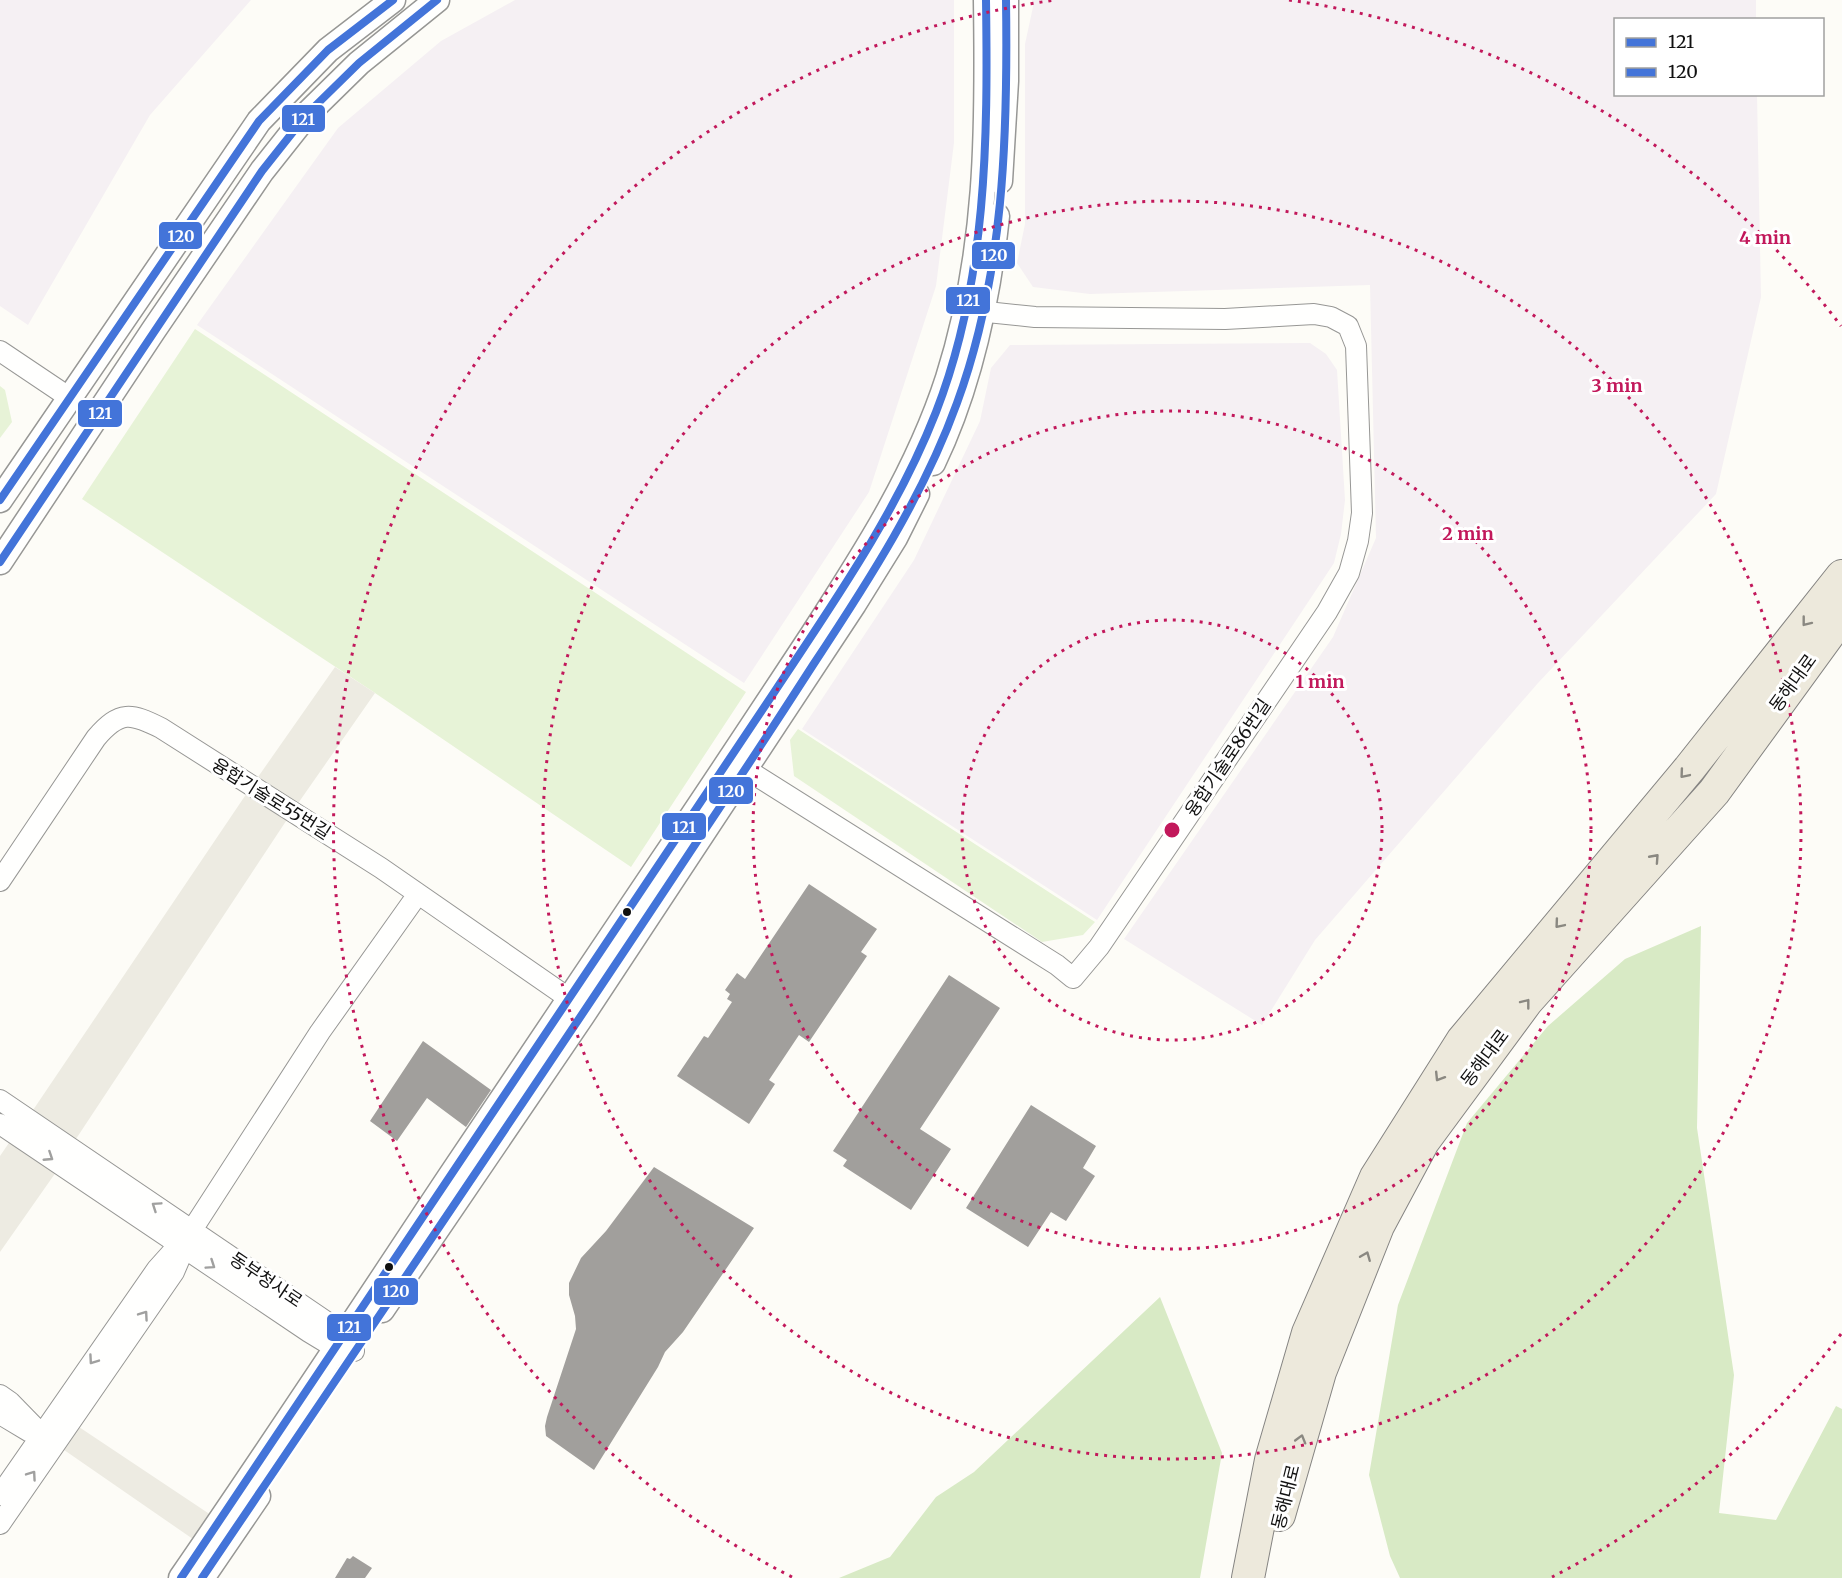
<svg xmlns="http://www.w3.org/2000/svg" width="1842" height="1578" font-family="Merriweather,'Noto Sans KR',serif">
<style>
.industrial{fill:#f5f0f3}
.green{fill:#e7f3d7}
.forest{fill:#d8eac5}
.plaza{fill:#edebe2}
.building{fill:#a19f9c}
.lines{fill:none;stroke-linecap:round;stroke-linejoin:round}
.minor-casing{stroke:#979795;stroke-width:22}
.tertiary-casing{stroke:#979795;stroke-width:27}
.primary-casing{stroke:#858482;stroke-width:34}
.minor{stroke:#fffffe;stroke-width:20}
.tertiary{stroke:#fffffe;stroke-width:24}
.primary{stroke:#ede9dc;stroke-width:32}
.bus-1-casing{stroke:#fff;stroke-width:12}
.bus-2-casing{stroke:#fff;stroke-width:12}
.bus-1{stroke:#4374d9;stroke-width:8}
.bus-2{stroke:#4374d9;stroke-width:8}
.oneway{stroke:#8a8881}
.oneway2{stroke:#a0a09f}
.ring{fill:none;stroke:#c2185b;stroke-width:3;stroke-dasharray:3 6}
.bus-dot{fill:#111;stroke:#fff;stroke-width:2}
.labels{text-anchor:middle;stroke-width:6;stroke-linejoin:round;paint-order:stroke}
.street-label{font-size:18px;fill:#111;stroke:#fff}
.centre{fill:#c2185b;stroke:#fff;stroke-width:3}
.ring-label{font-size:18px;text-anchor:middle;font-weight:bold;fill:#c2185b;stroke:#fff;stroke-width:6;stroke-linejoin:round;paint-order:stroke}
.line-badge{stroke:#fff;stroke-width:2}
.badge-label{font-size:16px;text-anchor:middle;font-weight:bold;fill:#fff}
</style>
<rect width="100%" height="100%" fill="#fdfcf7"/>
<path class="industrial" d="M0,0H251L150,115L28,325L0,306Z
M515,0H954V143L936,286L869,492L744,683L197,325L338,128L441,41Z
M1032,0H1756V19L1616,20V94L1757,95L1761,297L1716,494L1538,683L1315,940L1262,1025L1124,939L1333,637L1376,538L1370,285L1090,294L1033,287L1017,263L1025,224V44L1033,7Z
M1310,343L1326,354L1337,370L1345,500L1341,534L1334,563L1097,920L802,729L914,560L980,421L991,368L1010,345Z"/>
<path class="green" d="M195,329L746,692L631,867L375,693L82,499Z
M0,386L5,390L12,422L0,438Z
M798,729L1095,922L1083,935L1042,942L794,776L790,740Z"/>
<path class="forest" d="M1701,926L1697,1128L1734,1375L1719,1513L1776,1520L1836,1406L1842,1409V1578H1400L1390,1556L1369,1475L1398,1305L1467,1123L1548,1026L1625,959Z
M1160,1297L1222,1453L1200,1578H839L890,1557L936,1497L974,1472Z"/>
<path class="plaza" d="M335,667L375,693L292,812L70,1148L27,1119L251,787Z
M15,1134L61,1165L0,1252V1156Z
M70,1421L220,1521L203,1546L54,1443Z"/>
<path class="building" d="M809,884L877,929L861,952L867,956L809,1042L799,1035L769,1080L775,1084L749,1124L677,1076L704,1036L708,1038L732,1002L727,999L730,994L725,990L737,973L745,979Z
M949,975L1000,1008L920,1129L951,1149L911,1210L843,1166L847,1160L833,1151Z
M423,1041L491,1090L466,1127L427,1098L397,1141L370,1121Z
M1031,1105L1096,1146L1083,1168L1095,1176L1066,1221L1051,1212L1028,1247L966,1208Z
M654,1167L754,1228L683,1332L665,1352L658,1367L594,1470L546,1436L545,1426L547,1417L576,1329L575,1316L569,1295V1283L581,1258L606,1231Z
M353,1556L372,1568L365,1578H335L347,1558L350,1559Z"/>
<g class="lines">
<defs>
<path id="minor" d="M0,351L70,398
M733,761L1057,965L1073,978L1099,947L1327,612L1349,573L1358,541L1362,513L1356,346L1348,326L1331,317L1314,314L1225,319L1035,317L968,310
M0,881L96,738C120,710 131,713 161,728L381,868L580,1006
M0,1100L346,1335L354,1351
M0,1124L309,1332L337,1349L349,1350
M0,1395L10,1402L51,1444
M0,1414L30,1432
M0,1495L157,1269L192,1230L320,1032L418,894
M0,1524L174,1272L186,1244"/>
<path id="tertiary" d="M1000,181L1006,81V0
M933,463C970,386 988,300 997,216
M0,500L259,121L328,50L393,0
M0,562L153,331L262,171L308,113L359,63L437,0
M382,1310L582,1016L854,604L895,538L917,494
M181,1578C272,1446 360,1312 449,1178C520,1072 591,967 662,861C713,786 763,710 813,634C866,552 918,471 948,378C988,252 988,130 986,0
M202,1578L258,1496"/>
<path id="primary" d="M1279,1515L1320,1372L1378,1226L1423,1142L1527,1001L1714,792L1842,616
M1248,1578L1271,1460L1308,1333L1376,1177L1462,1041L1689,769L1842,576"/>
</defs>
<use href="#minor" class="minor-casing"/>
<use href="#tertiary" class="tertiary-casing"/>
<use href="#primary" class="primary-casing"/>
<use href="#minor" class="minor"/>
<use href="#tertiary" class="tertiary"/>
<use href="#primary" class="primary"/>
<defs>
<path id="bus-1" d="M0,562L262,171L308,113L359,63L437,0
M181,1578L775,691C834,602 897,512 936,412C987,281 988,139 986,0"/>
<path id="bus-2" d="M0,500L259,121L328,50L393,0
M202,1578C368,1332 535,1087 698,840C737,782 775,724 813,665C868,582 923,497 957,403C1004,275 1008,135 1006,0"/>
</defs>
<use href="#bus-1" class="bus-1-casing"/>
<use href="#bus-2" class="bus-2-casing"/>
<use href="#bus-1" class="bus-1"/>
<use href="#bus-2" class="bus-2"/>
</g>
<defs><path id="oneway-chevron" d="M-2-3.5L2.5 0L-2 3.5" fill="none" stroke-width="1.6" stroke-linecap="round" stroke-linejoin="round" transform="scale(1.5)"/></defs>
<g class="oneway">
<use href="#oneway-chevron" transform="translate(1806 622) rotate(128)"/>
<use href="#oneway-chevron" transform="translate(1684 774) rotate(130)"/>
<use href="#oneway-chevron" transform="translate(1655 858) rotate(-48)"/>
<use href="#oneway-chevron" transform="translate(1559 924) rotate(130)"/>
<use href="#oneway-chevron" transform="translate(1526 1003) rotate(-52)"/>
<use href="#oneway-chevron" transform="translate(1439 1077) rotate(122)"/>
<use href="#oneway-chevron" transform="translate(1366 1256) rotate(-68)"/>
<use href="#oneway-chevron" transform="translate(1301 1439) rotate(-74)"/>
</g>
<g class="oneway2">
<use href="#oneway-chevron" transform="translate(49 1157) rotate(33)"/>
<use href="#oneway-chevron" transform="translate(156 1206) rotate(-146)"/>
<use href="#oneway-chevron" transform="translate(211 1265) rotate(34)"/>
<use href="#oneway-chevron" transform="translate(144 1315) rotate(-55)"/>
<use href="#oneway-chevron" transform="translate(93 1360) rotate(125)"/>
<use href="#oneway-chevron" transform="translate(32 1475) rotate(-55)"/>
</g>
<g class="ring">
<circle cx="1172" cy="830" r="210"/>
<circle cx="1172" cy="830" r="419"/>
<circle cx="1172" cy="830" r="629"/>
<path d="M1841 1334A838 838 0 0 1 1552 1577M792 1577A838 838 0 0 1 1055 0M1289 0A838 838 0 0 1 1841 326"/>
</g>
<g class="bus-dot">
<circle cx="627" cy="912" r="5"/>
<circle cx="389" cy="1267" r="5"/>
</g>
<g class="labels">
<g class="street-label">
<text transform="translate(1793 683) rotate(-54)" y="6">동해대로</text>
<text transform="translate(1228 758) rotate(-56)" y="6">융합기술로86번길</text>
<text transform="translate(271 799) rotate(32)" y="6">융합기술로55번길</text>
<text transform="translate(1485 1058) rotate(-53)" y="6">동해대로</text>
<text transform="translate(266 1280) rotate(34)" y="6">동부청사로</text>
<text transform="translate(1286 1497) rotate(-76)" y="6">동해대로</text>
</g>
</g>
<circle cx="1172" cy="830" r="9" class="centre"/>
<g class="ring-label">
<text x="1765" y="244">4 min</text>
<text x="1617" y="392">3 min</text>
<text x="1468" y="540">2 min</text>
<text x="1320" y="688">1 min</text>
</g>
<g class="line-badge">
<rect x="281" y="104" width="45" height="29" rx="6" fill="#4374d9"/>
<rect x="158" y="221" width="45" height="29" rx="6" fill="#4374d9"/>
<rect x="971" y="241" width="45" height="29" rx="6" fill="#4374d9"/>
<rect x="945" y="286" width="46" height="29" rx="6" fill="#4374d9"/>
<rect x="77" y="399" width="46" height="29" rx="6" fill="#4374d9"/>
<rect x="708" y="776" width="46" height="29" rx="6" fill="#4374d9"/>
<rect x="661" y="812" width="46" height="29" rx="6" fill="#4374d9"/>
<rect x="373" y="1277" width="46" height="29" rx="6" fill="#4374d9"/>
<rect x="326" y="1313" width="46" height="29" rx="6" fill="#4374d9"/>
</g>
<g class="badge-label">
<text x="303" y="125">121</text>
<text x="181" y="242">120</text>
<text x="994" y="261">120</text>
<text x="968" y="306">121</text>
<text x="100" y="419">121</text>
<text x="731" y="797">120</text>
<text x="684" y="833">121</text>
<text x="396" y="1297">120</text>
<text x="349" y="1333">121</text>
</g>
<rect x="1614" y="18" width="210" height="78" fill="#ffffff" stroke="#a0a0a0" stroke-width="1.5"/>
<rect x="1626" y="38" width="30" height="9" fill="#4374d9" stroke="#a0a0a0" stroke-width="1.5"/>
<text x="1668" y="48" font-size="18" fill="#111111">121</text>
<rect x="1626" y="68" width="30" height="9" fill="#4374d9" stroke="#a0a0a0" stroke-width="1.5"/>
<text x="1668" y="78" font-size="18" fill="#111111">120</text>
</svg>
